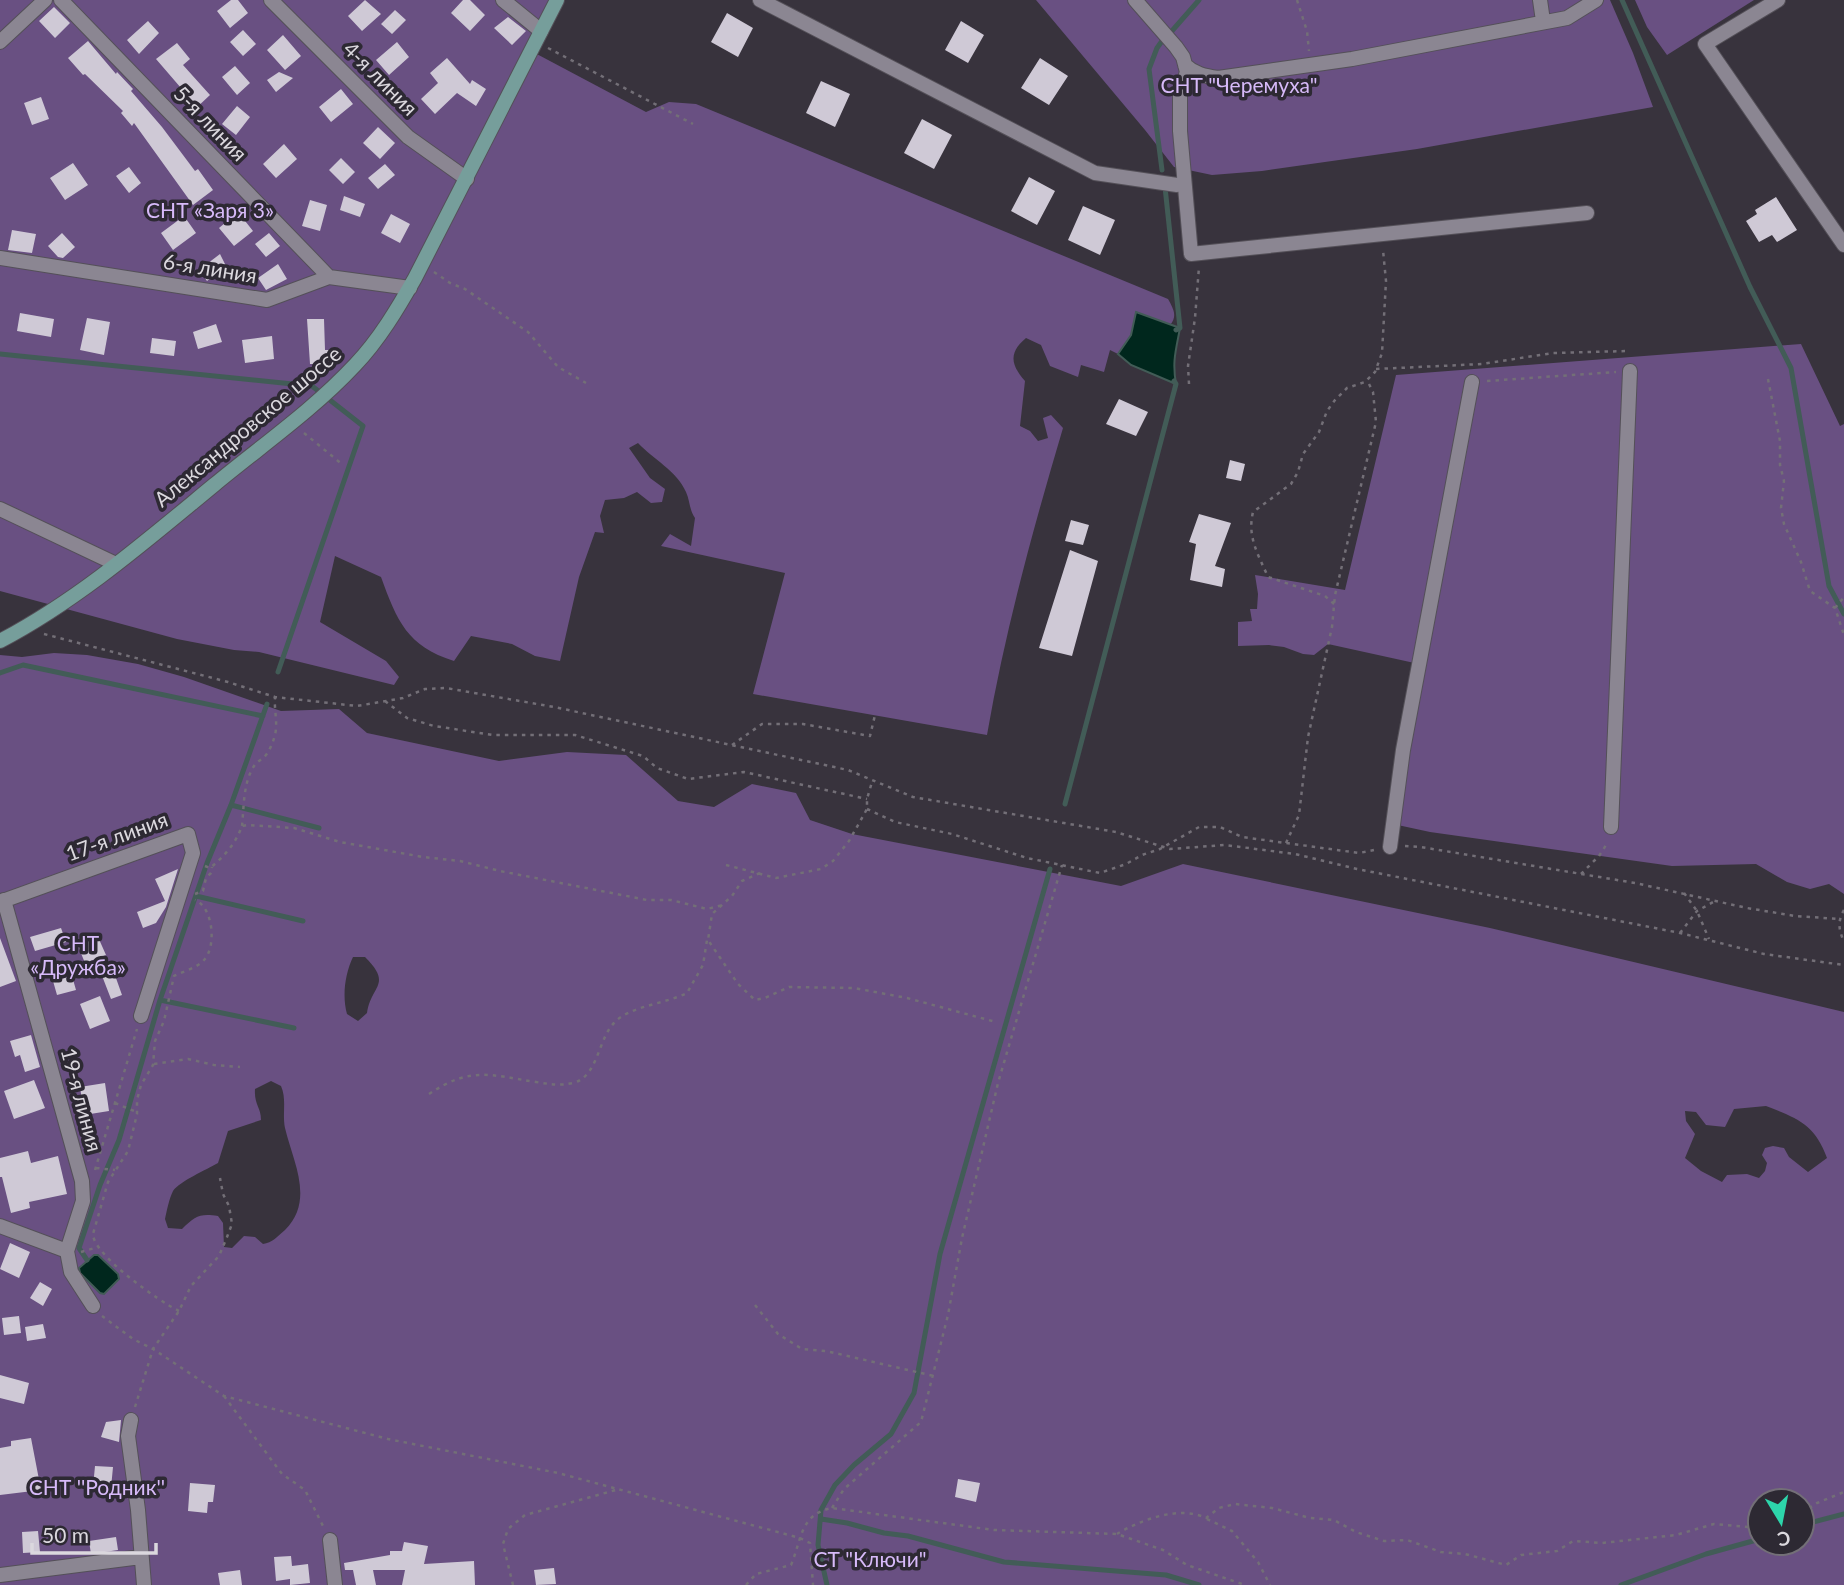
<svg xmlns="http://www.w3.org/2000/svg" width="1844" height="1585" font-family="Lato,sans-serif">
<style>
.green{fill:#695082;fill-rule:evenodd}
.water{fill:#00271d;stroke:#425c57;stroke-width:2}
.lines{fill:none;stroke-linecap:round;stroke-linejoin:round}
.stream{stroke:#425c57;stroke-width:5}
.building{fill:#cfc9d6}
.street-casing{stroke:#545058;stroke-width:16}
.secondary-casing{stroke:#545058;stroke-width:16}
.path{stroke:#736f77;stroke-width:2.5;stroke-dasharray:3.5 5;stroke-linecap:butt}
.street{stroke:#8b8692;stroke-width:14}
.secondary{stroke:#769e9b;stroke-width:14}
.labels{text-anchor:middle;stroke-width:7;stroke-linejoin:round;paint-order:stroke}
.street-label{font-size:21px;fill:#dbd8de;stroke:#2d2933}
.park-label{font-size:21px;fill:#d7baf9;stroke:#2d2933}
</style>
<rect width="100%" height="100%" fill="#38333d"/>
<path class="green" d="M0,0H557L533,52L646,112L669,102L696,104L1168,299C1173,308 1178,316 1170,325L1136,313L1131,335L1118,354L1110,350L1104,372L1081,365L1078,377L1050,366L1041,345L1026,338C1008,353 1011,365 1025,381L1020,426L1030,431L1038,441L1048,438L1043,418L1051,415L1063,428C1033,529 1005,631 987,735L753,694L785,573L661,546L670,534L691,546L695,518C689,509 690,501 686,492C677,471 653,459 638,443L629,448L650,478L665,489L662,502L651,503L637,492L624,498L605,500L600,516L604,533L595,532L579,577L560,661L535,656L512,644L471,636L454,661C407,646 397,621 381,577L335,556L320,622L386,661L399,677L394,685L259,652L234,650L177,639L0,591Z
M1036,0H1610L1633,53L1653,107L1417,149L1262,171L1212,175L1174,167L1145,130Z
M1635,0H1754L1667,55L1647,27Z
M1801,344L1840,426L1844,424V894L1829,884L1810,889L1787,882L1756,864L1672,866L1430,832L1393,824L1419,664L1328,644L1314,655L1303,654L1284,647L1269,645L1238,646V622L1252,621L1250,609H1257L1258,594L1255,575L1345,590L1396,375Z
M54,653L87,655L138,664L184,677L281,711L339,709L367,733L499,761L567,752L626,755L678,801L714,807L752,784L796,793L810,820L852,834L1121,886L1183,864L1490,928L1844,1012V1585H0V655L22,657ZM353,957H365C393,985 371,985 367,1013L358,1021L347,1014C342,996 345,974 353,957ZM271,1081L281,1086C287,1100 282,1113 285,1128C293,1162 315,1200 285,1230C278,1236 272,1243 263,1244L255,1237L244,1236L232,1248L224,1247L223,1223L218,1216C200,1213 195,1216 182,1229L168,1228L165,1219C167,1210 169,1199 173,1191C180,1181 206,1170 218,1163L228,1131L261,1120C261,1107 254,1105 255,1089ZM1766,1106C1797,1118 1815,1124 1827,1158L1808,1172L1789,1157L1784,1148L1773,1146L1765,1148L1762,1155L1767,1163L1765,1171L1759,1178L1747,1174L1727,1175L1722,1182L1701,1171L1685,1158L1695,1134L1686,1121L1685,1111L1696,1112L1706,1125L1725,1127L1734,1109ZM1760,1501H1802V1543H1760Z"/>
<path class="water" d="M1136,312L1180,328C1176,350 1172,361 1176,384L1131,365L1118,354L1131,335Z
M94,1255H98L118,1274L119,1279L104,1294L100,1293L80,1273L79,1268Z"/>
<g class="lines">
<path class="stream" d="M1622,0L1750,287L1791,368L1829,586L1844,614
M1171,32L1199,0
M1162,41L1157,48L1149,69L1162,170
M1165,187L1180,328L1176,330
M0,354L312,386L363,426L278,672
M0,673L23,665L263,716
M1065,804L1176,384L1174,381
M231,805L319,828
M196,896L303,921
M160,1000L294,1028
M87,1260L79,1248L100,1185L119,1140L160,1000L207,863L231,805L267,704
M821,1519L847,1523L884,1533L908,1536L1004,1562L1166,1575L1199,1585
M1802,1525L1844,1514
M827,1585L818,1545L821,1510L835,1485L854,1465L891,1434L914,1393L940,1254L1050,869
M1621,1585L1706,1554L1760,1539"/>
</g>
<path class="building" d="M231,0H238L248,13L230,28L217,11Z
M365,0L381,14L362,31L348,16Z
M463,0H470L485,15L470,31L451,13Z
M54,7L70,23L55,38L39,21Z
M395,10L406,20L392,34L381,24Z
M727,13L753,28L738,57L711,42Z
M508,17L526,31L512,45L494,28Z
M148,21L159,33L139,54L127,40Z
M961,21L984,35L968,63L945,50Z
M243,30L256,44L243,56L230,42Z
M283,35L301,56L285,70L267,50Z
M88,41L116,74L117,72L133,89L131,91L162,127L195,171L198,169L213,190L193,205L134,123L132,126L121,113L123,111L85,74L83,75L68,58Z
M397,42L409,57L389,75L376,60Z
M177,43L190,59L183,65L210,95L194,110L177,92L181,88L156,59Z
M447,58L470,84L472,80L486,89L476,106L457,93L435,114L421,99L438,83L430,73Z
M1040,58L1068,76L1049,105L1021,88Z
M235,66L250,83L237,95L222,77Z
M279,72L293,78L276,92L267,80Z
M821,81L850,94L835,127L806,113Z
M341,89L353,104L331,122L319,107Z
M41,97L49,119L32,125L24,103Z
M237,106L250,117L236,135L222,124Z
M922,119L952,135L934,169L904,153Z
M378,127L395,143L380,159L363,143Z
M284,144L297,159L276,178L263,164Z
M341,158L355,172L343,184L329,170Z
M73,163L88,185L65,200L50,178Z
M385,164L395,175L378,189L368,178Z
M129,167L141,183L129,193L116,176Z
M1029,177L1055,191L1037,225L1011,211Z
M344,196L365,204L360,217L340,210Z
M1776,197L1797,230L1777,242L1772,235L1759,242L1746,221L1757,214L1755,210Z
M310,200L327,205L320,231L302,226Z
M1083,206L1115,220L1100,255L1068,240Z
M238,212L253,231L234,246L219,228Z
M391,214L410,224L400,243L381,233Z
M184,216L196,233L173,250L161,233Z
M12,230L36,234L32,253L8,250Z
M62,233L75,247L63,258L58,257L48,246Z
M269,233L280,246L266,257L255,244Z
M220,254L226,266L207,281L199,270Z
M278,264L287,279L266,290L258,278Z
M20,313L54,319L51,337L17,331Z
M87,318L110,322L104,355L80,350Z
M307,319H324L325,350H330V364H310Z
M216,324L222,342L198,349L193,332Z
M272,336L274,359L245,363L242,340Z
M152,338L176,341L174,356L150,353Z
M1119,399L1148,412L1136,436L1106,424Z
M1230,460L1245,464L1241,481L1226,478Z
M1199,514L1231,523L1215,566L1225,569L1222,587L1190,580L1196,544L1189,542Z
M1071,520L1089,525L1083,545L1065,541Z
M1070,550L1098,561L1072,656L1039,648Z
M178,869L166,907L156,923L143,928L137,912L165,901L155,879Z
M61,928L66,942L35,951L30,937Z
M98,937L106,955L85,963L78,946Z
M0,938L16,981L0,987Z
M111,964L122,995L111,999L99,968Z
M72,976L76,990L57,995L53,981Z
M100,996L110,1021L90,1029L80,1004Z
M31,1035L40,1067L25,1072L20,1055L15,1057L10,1041Z
M34,1080L45,1108L14,1119L4,1091Z
M105,1083L109,1111L84,1115L80,1087Z
M28,1151L31,1163L58,1156L67,1194L29,1202L30,1208L11,1213L2,1177H0V1158Z
M10,1243L30,1252L19,1278L0,1269Z
M40,1282L52,1289L43,1306L30,1298Z
M19,1316L21,1333L4,1335L2,1318Z
M43,1324L46,1338L27,1341L25,1327Z
M0,1375L29,1383L24,1404L0,1398Z
M121,1420L119,1442L101,1437L106,1422Z
M31,1438L41,1490L0,1495V1448L11,1446V1441Z
M95,1466L113,1467L111,1488L93,1487Z
M958,1479L980,1483L976,1502L955,1497Z
M190,1483L215,1485L213,1502H208L207,1513L188,1511Z
M38,1531L40,1552L23,1553L22,1532Z
M116,1537L118,1550L91,1554L89,1541Z
M404,1542L428,1546L424,1564L474,1561L475,1585H402L405,1570H373L376,1585H356L353,1570H345L344,1563L390,1555V1551H402Z
M291,1556L292,1566L308,1564L310,1583L290,1585V1579L276,1581L274,1557Z
M554,1568L556,1584L536,1585L534,1570Z
M240,1570L242,1585H220L218,1573Z"/>
<g class="lines">
<defs>
<path id="street" d="M61,0L329,277
M271,0L408,137L467,179
M503,0L541,31
M760,0L1095,173L1177,185
M1135,0L1176,47L1183,57L1187,72L1180,93V131L1191,254L1587,213
M1540,0L1543,21
M1778,0L1705,44L1844,245
M0,42L45,0
M1185,65C1194,74 1205,76 1218,78L1352,59L1567,18L1596,0
M0,258L267,300L329,277L410,288
M0,509L116,564
M1611,827L1630,371
M1390,847L1403,750L1472,382
M4,900L82,1181L83,1201L67,1251L71,1272L93,1306
M0,902L188,834L193,853L141,1016
M0,1226L67,1251
M131,1420L128,1436L138,1510L144,1585
M330,1540L335,1585
M0,1575L141,1557"/>
<path id="secondary" d="M0,641C78,600 146,541 214,485C261,446 313,410 355,365C379,340 398,308 415,278L557,0"/>
</defs>
<use href="#street" class="street-casing"/>
<use href="#secondary" class="secondary-casing"/>
<path class="path" d="M1297,0L1307,31L1309,51
M548,48L693,124
M434,272L450,283L465,289L528,332L558,367L586,383
M1376,369L1482,364L1553,353L1627,351
M1768,379L1780,441V465L1784,481L1781,508L1784,524L1801,562L1810,591L1835,608L1844,635
M1487,381L1616,372
M1189,384L1188,366L1195,318L1199,267
M304,433L343,465
M1334,604L1325,596L1268,577C1258,554 1247,537 1253,512L1291,484L1298,472L1303,454L1319,432L1327,411L1335,400L1347,388L1365,382L1375,372L1382,353L1386,281L1383,250
M1835,608L1844,597
M44,634L228,682L275,697L357,706L403,698L425,689L446,688L554,707L848,770L913,797L1116,832L1170,849L1225,845L1295,854L1357,869L1680,933L1764,954L1844,965
M385,701L407,718L434,726L493,735H575L643,756L657,768L688,779L744,772L867,799
M732,745L762,724H803L870,736L875,715
M867,809L895,822L952,834L1027,858L1100,873L1126,864L1142,855L1160,849L1199,827H1220L1242,837L1359,853L1374,850
M242,826C244,807 243,783 254,766C257,761 262,760 266,755C270,750 273,742 275,735C278,722 274,711 275,697
M1286,843L1299,815L1308,737L1332,627L1335,595L1376,422L1373,392L1367,380
M1405,846L1421,847L1635,883L1747,908L1795,916L1839,919
M726,865L776,878L821,869L833,861L849,841L867,809V799L872,782
M205,866L210,868C224,857 236,843 242,826L248,825L294,828L340,842L423,857L460,861L500,871L647,900H671L707,909L723,905
M760,873L742,881L732,896L712,914L708,940L738,984L755,1000L765,998L789,987L854,988L907,998L996,1022
M1581,874L1599,856L1608,842
M1684,893L1697,911L1709,939
M195,894L203,891L206,878L211,873L212,867
M1844,910C1837,922 1839,930 1844,942
M1680,933L1697,911L1715,901
M154,1064L188,1059L214,1065L240,1067
M429,1094C471,1066 490,1075 536,1082C549,1084 560,1086 573,1083C598,1077 598,1039 614,1023C629,1006 665,1004 687,993L703,965L707,940
M115,1103L134,1111
M96,1168L115,1170
M95,1170L137,1029
M81,1252L98,1247
M755,1305L778,1334L802,1349L826,1351L934,1376
M179,1311C160,1302 93,1255 93,1234L108,1182L128,1151L137,1114V1100L141,1085L153,1065L155,1041L164,1021L174,976C184,971 197,968 204,960C217,946 213,907 195,900
M102,1316L133,1339L153,1349L224,1396L388,1439L558,1473L800,1538L810,1543L813,1585
M224,1396L282,1474L305,1490L324,1528
M135,1407L153,1349L179,1311L191,1286L219,1256L227,1237L232,1224L229,1206L223,1194L220,1178
M832,1508L844,1489L921,1422L948,1315L962,1238L998,1083L1062,865
M1802,1513L1817,1503L1844,1492
M1207,1519L1232,1531L1258,1562L1270,1585
M1117,1534C1140,1520 1180,1505 1206,1518L1219,1508L1235,1504L1272,1508L1310,1518L1334,1520L1356,1532L1384,1541L1407,1540L1441,1552L1465,1554L1506,1565L1521,1555L1557,1551L1573,1541L1602,1543L1676,1535L1714,1524L1760,1528
M513,1585L503,1544L508,1529L525,1515L616,1490
M746,1585L756,1574L791,1565C802,1539 800,1514 832,1508L994,1530L1117,1534L1163,1550L1187,1565L1245,1585"/>
<use href="#street" class="street"/>
<use href="#secondary" class="secondary"/>
</g>
<g class="labels">
<g class="street-label">
<text transform="translate(380 79) rotate(45)" y="7">4-я линия</text>
<text transform="translate(210 124) rotate(46)" y="7">5-я линия</text>
<text transform="translate(210 269) rotate(9)" y="7">6-я линия</text>
<text transform="translate(248 427) rotate(-40)" y="7">Александровское шоссе</text>
<text transform="translate(117 837) rotate(-20)" y="7">17-я линия</text>
<text transform="translate(81 1100) rotate(75)" y="7">19-я линия</text>
</g>
<g class="park-label">
<text x="1239" y="93">СНТ "Черемуха"</text>
<text x="210" y="218">СНТ «Заря 3»</text>
<text x="78" y="951">СНТ<tspan x="78" dy="24">«Дружба»</tspan></text>
<text x="97" y="1495">СНТ ''Родник''</text>
<text x="870" y="1567">СТ "Ключи"</text>
</g>
</g>
<g transform="translate(1781 1522) rotate(170)"><circle r="33" fill="#2d2933" stroke="#736f77" stroke-width="2"/>
<path d="M0-5L12 26L0 18L-12 26Z" fill="#2dd5ab"/>
<text y="-10" font-size="19" font-weight="bold" text-anchor="middle" fill="#dbd8de">С</text>
</g>
<path d="M32 1543v10h124v-10" fill="none" stroke="#dbd8de" stroke-width="3.5"/>
<text x="42" y="1543" font-size="21" fill="#dbd8de" stroke="#2d2933" stroke-width="5" paint-order="stroke">50 m</text>
</svg>
